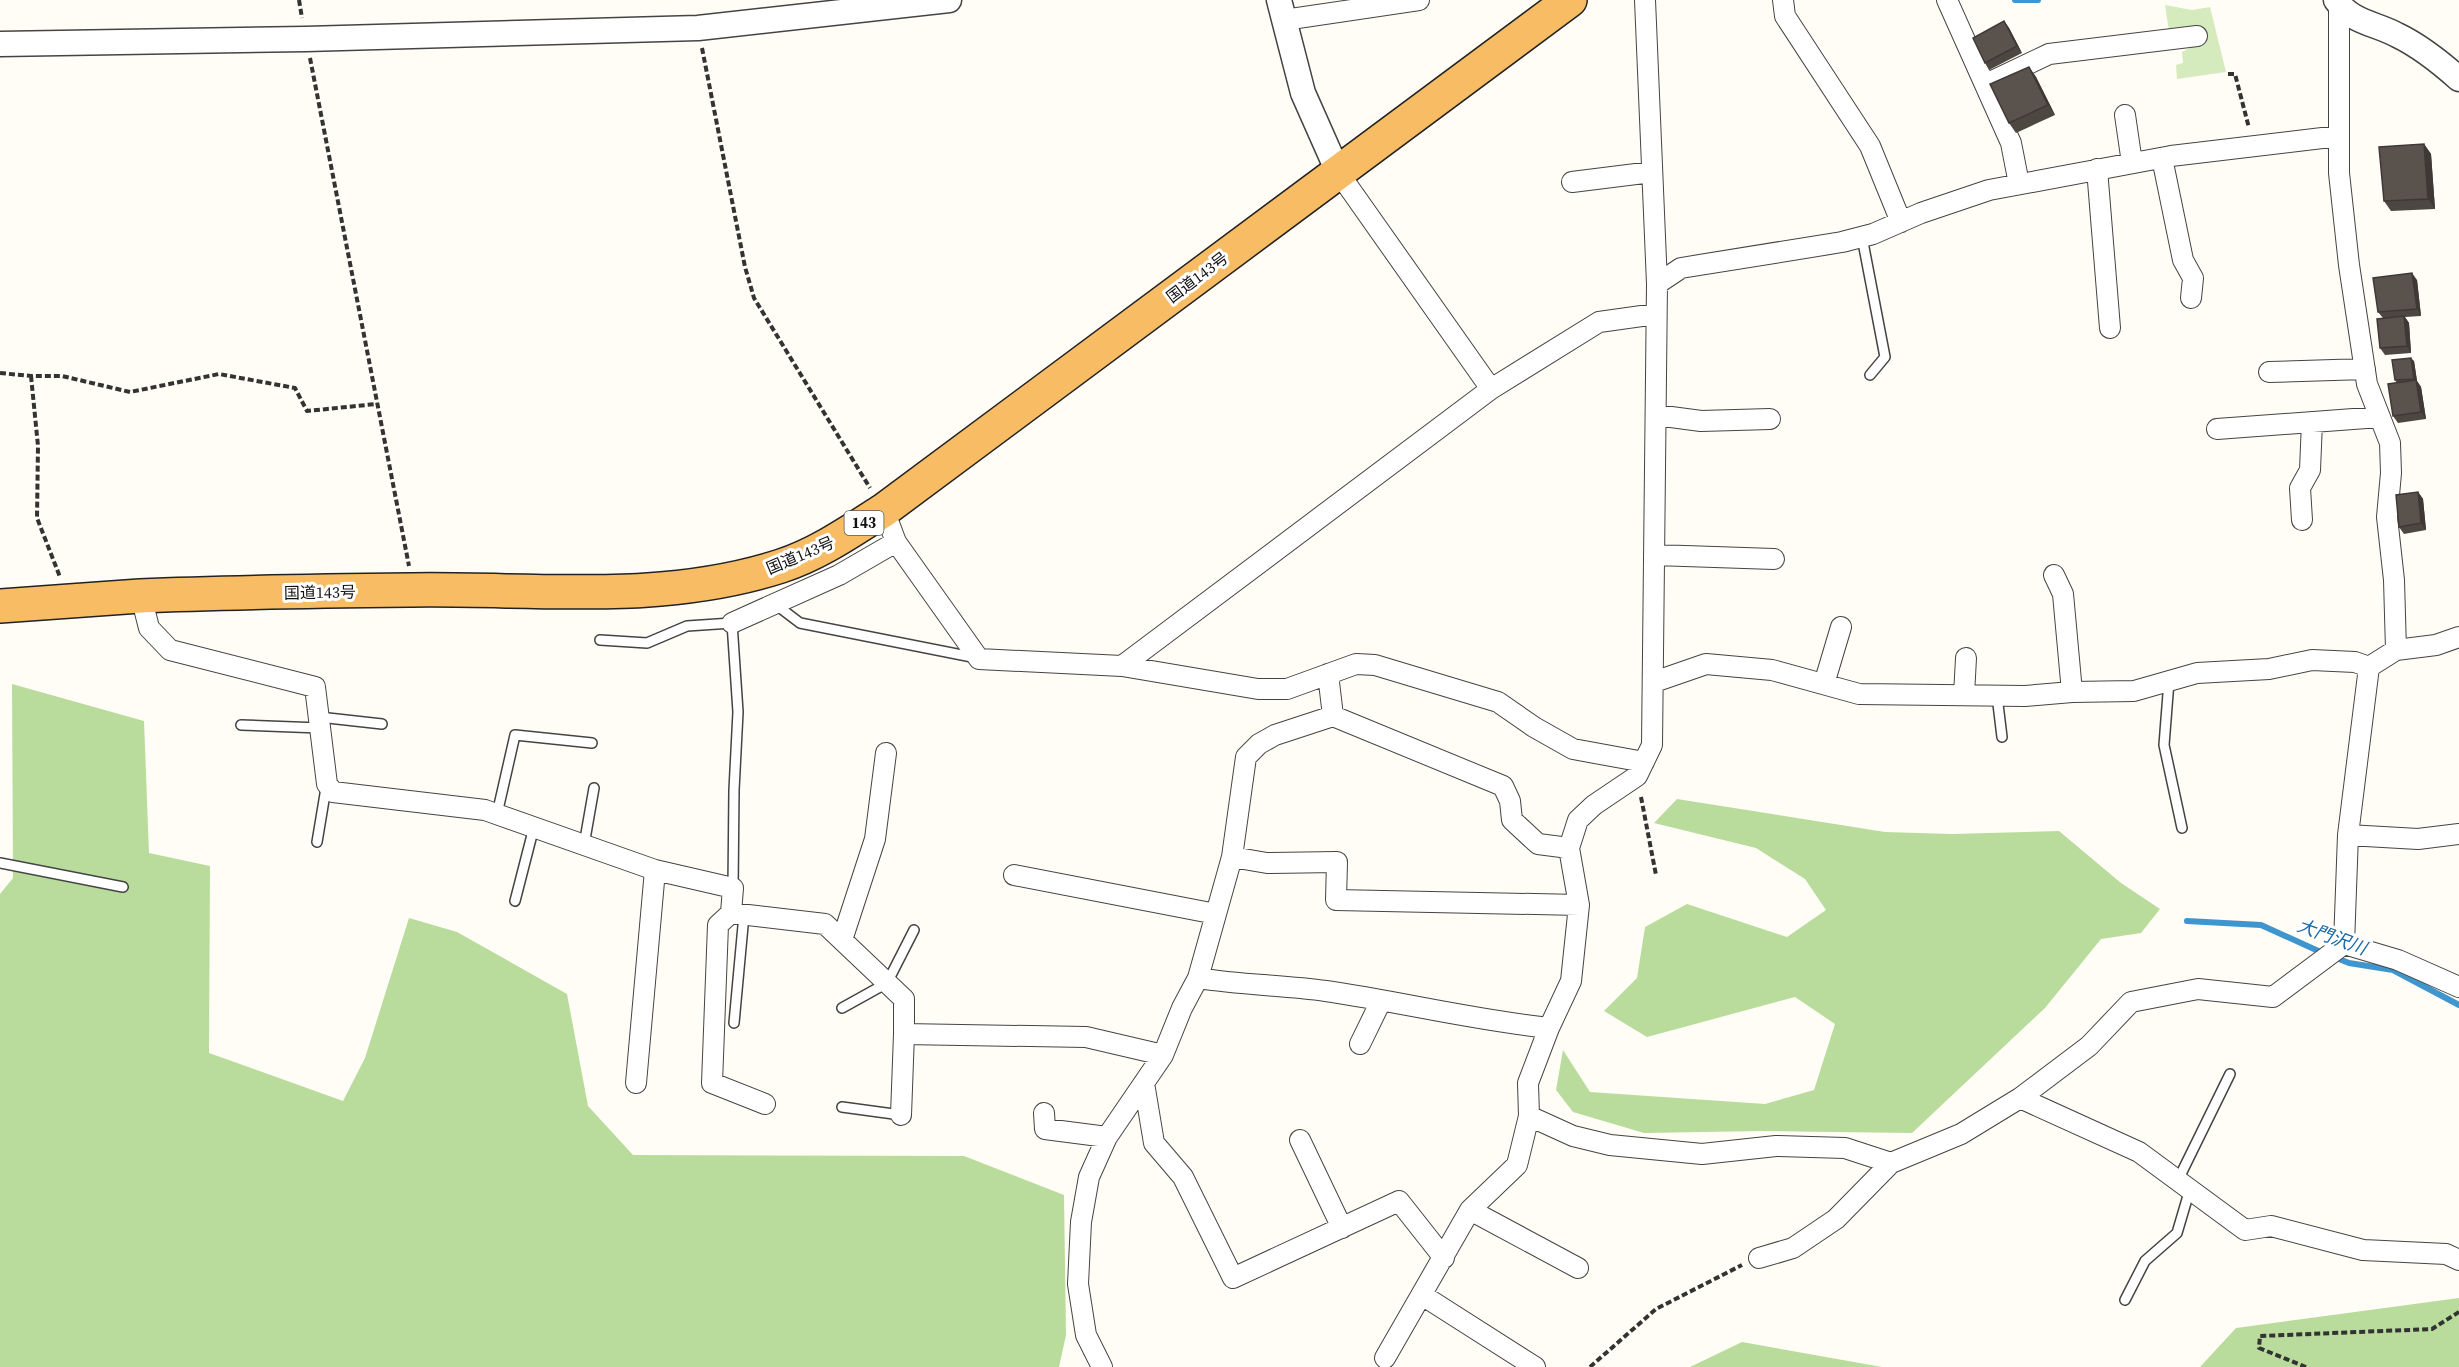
<svg xmlns="http://www.w3.org/2000/svg" width="2459" height="1367" font-family="'Source Serif 4','Noto Sans JP',serif">
<style>
.green{fill:#d5ebbd}
.forest{fill:#b9dc9c}
.lines{fill:none;stroke-linecap:round;stroke-linejoin:round}
.stream{stroke:#3f96cf;stroke-width:6}
.service-casing{stroke:#444;stroke-width:12}
.minor-casing{stroke:#444;stroke-width:22}
.tertiary-casing{stroke:#444;stroke-width:27}
.trunk-casing{stroke:#222;stroke-width:36}
.path{stroke:#333;stroke-width:4;stroke-dasharray:6 3;stroke-linecap:butt}
.service{stroke:#fff;stroke-width:9}
.minor{stroke:#fff;stroke-width:20}
.tertiary{stroke:#fff;stroke-width:24}
.trunk{stroke:#f7bc64;stroke-width:33}
.wall{fill:#4d4742}
.shaded-wall{fill:#3f3936}
.building{fill:#5a524d;stroke:#3f3936;stroke-width:1.5}
.labels{text-anchor:middle;stroke-width:6;stroke-linejoin:round;paint-order:stroke}
.shield{fill:#fff;stroke:#585858;stroke-width:1.5}
.shield-label{font-size:15px;font-weight:bold;fill:#111}
.street-label{font-size:16px;fill:#111;stroke:#fff}
.water-label{font-size:18px;font-style:italic;fill:#1768a6;stroke:#fff}
</style>
<rect width="100%" height="100%" fill="#fffdf5"/>
<path class="green" d="M2165,5L2192,10L2210,7L2226,72L2177,79L2176,65L2183,63L2182,52L2197,44L2169,31Z"/>
<path class="forest" d="M12,684L144,721L149,853L210,866L209,1053L343,1101L365,1058L409,918L457,932L567,994L588,1106L633,1155L964,1156L1064,1195L1066,1335L1059,1367H0V894L13,878Z
M1677,799L1885,832L1952,834L2059,831L2121,883L2160,909L2141,933L2101,939L2045,1008L1912,1133L1763,1131L1644,1133L1573,1112L1556,1090L1563,1050L1590,1092L1765,1104L1814,1090L1835,1024L1795,997L1647,1037L1604,1011L1637,978L1645,927L1687,904L1787,937L1826,910L1805,879L1756,848L1654,823Z
M2459,1298V1367H2200L2236,1328Z
M1742,1342L1882,1367H1690Z"/>
<g class="lines">
<path class="stream" d="M2015,0H2038
M2187,921L2261,925L2325,954
M2334,957L2349,963L2393,970L2459,1005"/>
<defs>
<path id="service" d="M1862,237L1885,357L1870,375
M775,604L800,623L977,658
M600,640L647,643L687,626L732,623L738,712L734,790L733,888
M2169,681L2164,745L2182,828
M1997,696L2002,737
M319,717L382,724
M241,725L320,728
M497,814L515,735L592,743
M317,842L326,788
M584,845L594,788
M0,863L123,887
M515,901L534,827
M842,1008L887,983L914,930
M734,1023L744,915
M842,1107L901,1115
M2178,1180L2230,1074
M2125,1300L2145,1261L2177,1233L2190,1189"/>
<path id="minor" d="M1783,0L1785,16L1870,146L1901,222
M1947,0L2011,143L2019,184
M2339,5V173L2349,265L2367,384L2390,443L2391,473L2387,517L2394,580L2396,650
M1284,20L1419,0
M1986,84L2049,54L2197,36
M2125,115L2132,163
M2162,158L2183,260L2193,278L2191,298
M2097,169L2110,328
M1338,172L1491,389
M1572,182L1652,172
M1657,284L1681,268L1842,242L1873,234L1921,213L1989,190L2171,156L2339,136
M2269,372L2365,369
M1656,415L1701,421L1770,419
M2217,429L2380,417
M884,510L896,542L979,659L1122,666L1491,389L1599,322L1656,314
M2302,520L2300,488L2310,470L2312,422
M1655,555L1774,559
M2054,575L2063,594L2072,692
M141,596L149,628L170,650L315,687L327,784L333,792L485,810L655,870L733,888L731,913L825,924L904,999V1034L1086,1037L1163,1055
M732,623L839,575L896,542
M1122,666L1258,689H1287L1356,664L1375,665L1498,702L1534,727L1573,749L1644,762
M1328,674L1333,716
M1654,682L1706,664L1772,670L1859,694L2025,696L2072,692L2134,691L2197,673L2269,669L2312,660L2355,662L2369,667
M1824,684L1841,627
M1964,695L1966,658
M2348,835L2418,839L2459,834
M1232,857L1267,863L1337,862L1336,900L1579,905
M1014,875L1216,914
M731,913L718,925L712,1083L765,1104
M842,940L875,839L886,753
M2344,944L2348,835L2369,667L2396,650L2436,645L2459,637
M2344,944L2398,960L2459,987
M1198,978L1232,857L1246,757L1259,744L1275,735L1333,716L1503,786L1510,801L1512,820L1538,844L1569,848
M1360,1044L1381,1001
M636,1083L655,870
M1144,1083L1154,1143L1183,1177L1233,1278L1399,1201L1444,1258
M2020,1098L2139,1152L2245,1230L2271,1226L2363,1250L2446,1254L2459,1260
M1044,1113L1045,1129L1107,1137
M901,1115L904,1034
M1529,1116L1573,1136L1610,1145L1702,1154L1776,1146L1845,1148L1891,1163
M1300,1140L1342,1228
M1470,1210L1578,1268
M1759,1258L1793,1248L1836,1219L1891,1163L1961,1134L2020,1098L2089,1046L2131,1002L2198,989L2273,997L2344,944
M1422,1295L1535,1367
M1385,1358L1470,1210L1517,1165L1529,1116L1528,1083L1549,1028L1571,981L1579,905L1569,848L1578,820L1594,805L1637,776L1652,745L1657,284L1645,0
M1102,1367L1086,1335L1078,1284L1081,1222L1089,1177L1107,1137L1163,1055L1182,1008L1198,978C1240,985 1283,985 1326,991C1401,1002 1474,1020 1549,1028"/>
<path id="tertiary" d="M1279,0L1303,93L1338,172
M2336,0C2352,23 2375,23 2397,35C2420,46 2440,62 2459,79
M0,44L306,39L698,28L949,0"/>
<path id="trunk" d="M0,606C47,603 93,599 140,596C230,592 322,591 412,590C535,588 661,605 781,566C818,554 851,531 884,510L1570,0"/>
</defs>
<use href="#service" class="service-casing"/>
<use href="#minor" class="minor-casing"/>
<use href="#tertiary" class="tertiary-casing"/>
<use href="#trunk" class="trunk-casing"/>
<path class="path" d="M299,0L302,18
M702,48L745,267L754,298L870,488
M310,58L409,566
M2228,74H2235L2249,128
M0,373L31,376H62L130,392L219,374L295,388L307,411L376,404
M31,376L38,446L37,518L60,577
M1641,797L1656,875
M1590,1367L1656,1309L1742,1265
M2306,1367L2259,1348L2260,1336L2432,1329L2459,1312"/>
<use href="#service" class="service"/>
<use href="#minor" class="minor"/>
<use href="#tertiary" class="tertiary"/>
<use href="#trunk" class="trunk"/>
</g>
<path class="wall" d="M2004,21L2009,28L2022,53L1989,70L1985,63Z
M2029,67L2036,77L2055,115L2016,133L2009,123Z
M2424,144L2431,154L2435,209L2391,211L2384,201Z
M2417,280L2421,316L2405,317L2409,323L2411,353L2385,355L2380,348L2383,318L2378,312Z
M2414,361L2417,381L2421,387L2426,419L2398,423L2393,416L2397,383L2395,380Z
M2418,492L2423,499L2426,530L2404,534L2399,527Z"/>
<path class="shaded-wall" d="M2004,21L2009,28L2022,53L2017,46Z
M2029,67L2036,77L2055,115L2048,105Z
M2424,144L2431,154L2435,209L2428,199Z
M2412,273L2417,280L2421,316L2417,309Z
M2404,316L2409,323L2411,353L2407,346Z
M2411,358L2414,361L2417,381L2421,387L2426,419L2421,412L2417,382L2414,379Z
M2418,492L2423,499L2426,530L2421,523Z"/>
<path class="building" d="M2004,21L2017,46L1985,63L1973,38Z
M2029,67L2048,105L2009,123L1990,84Z
M2424,144L2428,199L2384,201L2379,147Z
M2412,273L2417,309L2378,312L2373,278Z
M2404,316L2407,346L2380,348L2377,319Z
M2411,358L2414,379L2395,380L2392,360Z
M2416,380L2421,412L2393,416L2388,384Z
M2418,492L2421,523L2399,527L2396,495Z"/>
<g class="labels">
<rect class="shield" x="844.5" y="511" width="39" height="24" rx="4.5"/>
<g class="shield-label">
<text x="864" y="528">143</text>
</g>
<g class="street-label">
<text transform="translate(1197 277) rotate(-37)" y="6">国道143号</text>
<text transform="translate(800 555) rotate(-23)" y="6">国道143号</text>
<text transform="translate(320 592) rotate(-1)" y="6">国道143号</text>
</g>
<g class="water-label">
<text transform="translate(2332 937) rotate(20)" y="6">大門沢川</text>
</g>
</g>
</svg>
